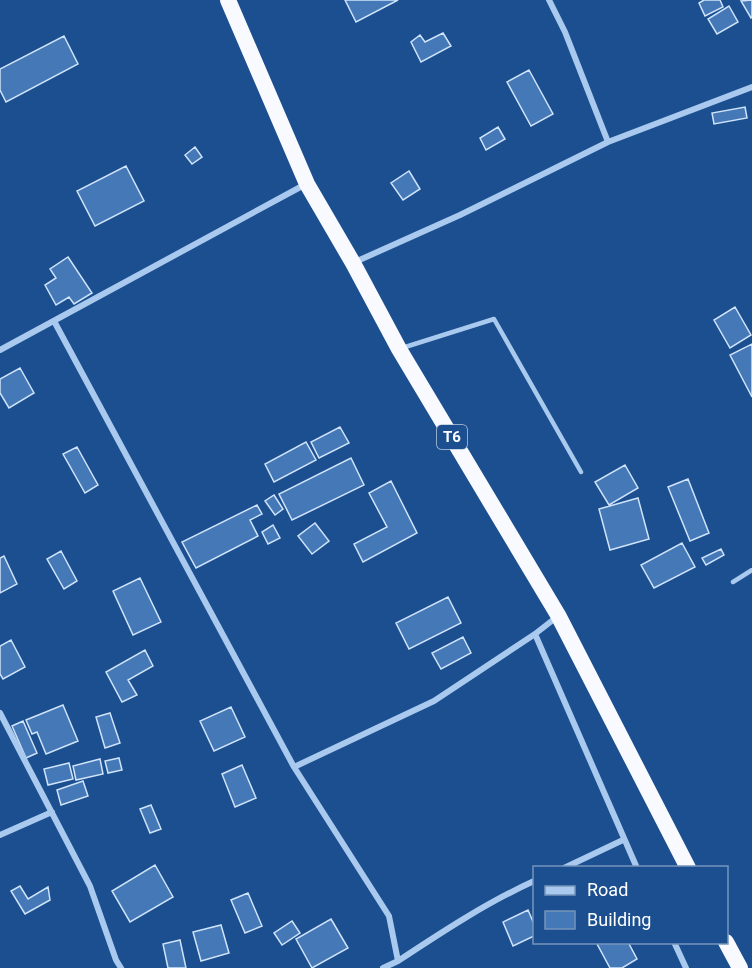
<svg xmlns="http://www.w3.org/2000/svg" width="752" height="968" font-family="Roboto,sans-serif">
<style>
.building{fill:#4478b7;stroke:#cfe3fa;stroke-width:1.5}
.lines{fill:none;stroke-linecap:round;stroke-linejoin:round}
.service{stroke:#a9c9ee;stroke-width:4.5}
.minor{stroke:#a9c9ee;stroke-width:6}
.trunk{stroke:#f8faff;stroke-width:16}
.labels{text-anchor:middle;stroke-width:6;stroke-linejoin:round;paint-order:stroke}
.shield{fill:#1b4f8f;stroke:#bbcadd;stroke-width:1.5}
.shield-label{font-size:15px;font-weight:bold;fill:#fff}
</style>
<rect width="100%" height="100%" fill="#1b4f8f"/>
<path class="building" d="M345,0H398L356,22Z
M704,0H720L723,7L705,16L699,3Z
M752,0V17L751,18L741,1Z
M729,6L738,22L717,34L708,19Z
M443,33L451,46L421,62L411,42L420,35L425,42Z
M64,36L78,64L6,102L0,90V69Z
M529,70L553,114L531,126L507,82Z
M745,107L747,118L714,124L712,113Z
M498,127L505,139L486,150L480,138Z
M195,147L202,157L192,164L185,155Z
M126,166L144,201L95,226L77,191Z
M409,171L420,189L403,200L391,183Z
M68,257L92,293L74,304L69,297L56,305L45,285L56,278L50,269Z
M735,307L751,335L730,348L714,320Z
M752,344V397L730,355Z
M20,368L34,393L9,408L0,393V379Z
M340,427L349,443L319,458L311,442Z
M306,442L316,460L274,482L265,464Z
M77,447L98,485L85,493L63,454Z
M351,458L364,485L292,520L279,494Z
M625,465L638,488L609,505L595,482Z
M688,479L709,533L690,541L668,487Z
M391,481L417,533L363,562L354,544L387,527L369,493Z
M274,495L283,509L275,515L265,501Z
M638,498L649,539L610,550L599,509Z
M257,505L262,514L250,520L258,536L196,568L182,542Z
M315,523L329,541L312,554L298,536Z
M273,525L280,538L268,544L262,532Z
M682,543L695,567L654,588L641,565Z
M721,549L724,555L706,565L702,558Z
M61,551L77,581L64,589L47,559Z
M4,556L17,584L0,593V558Z
M140,578L161,622L133,635L113,591Z
M448,597L461,623L409,649L396,623Z
M463,637L471,653L441,669L432,653Z
M11,640L25,667L3,679L0,674V646Z
M145,650L153,666L128,680L137,695L122,702L106,672Z
M63,705L78,741L46,754L37,732L32,734L26,720Z
M231,707L245,737L214,751L200,721Z
M110,713L120,743L105,748L96,717Z
M23,721L37,753L26,758L12,726Z
M119,758L122,770L108,773L105,761Z
M100,759L103,774L76,780L73,766Z
M69,763L73,779L48,785L44,769Z
M242,765L256,798L235,807L222,774Z
M83,781L88,796L61,805L57,790Z
M151,805L161,829L150,833L140,809Z
M155,865L173,897L130,922L112,891Z
M20,886L28,899L48,887L50,900L25,914L11,891Z
M248,893L262,926L245,933L231,900Z
M528,910L534,924V936L513,946L503,922Z
M331,919L348,948L312,968L296,939Z
M292,921L300,933L282,945L274,933Z
M221,925L229,953L201,961L193,932Z
M180,940L186,968H168L163,944Z
M596,942H628L637,959L622,968H610Z"/>
<g class="lines">
<path class="service" d="M402,348L494,319L581,472
M733,582L752,570"/>
<path class="minor" d="M549,0L565,32L608,142
M355,262L460,215L608,142L752,87
M54,321L294,767
M0,350L306,184
M535,634L637,868
M0,713L90,886L116,960L121,968
M0,835L52,812
M564,868L623,840
M674,942L686,968
M398,961C442,932 486,903 534,881
M383,968L398,961L389,916L294,767L434,701L535,634L558,616"/>
<path class="trunk" d="M228,0L307,184L353,263L399,349L558,615L688,868
M726,942L740,968"/>
</g>
<g class="labels">
<rect class="shield" x="437" y="425" width="30" height="24" rx="4.5"/>
<g class="shield-label">
<text x="452" y="442">T6</text>
</g>
</g>
<rect x="533" y="866" width="195" height="78" fill="#1b4f8f" stroke="#7695bc" stroke-width="1.5"/>
<rect x="545" y="886" width="30" height="9" fill="#a9c9ee" stroke="#7695bc" stroke-width="1.5"/>
<text x="587" y="896" font-size="18" fill="#ffffff">Road</text>
<rect x="545" y="911" width="30" height="18" fill="#4478b7" stroke="#7695bc" stroke-width="1.5"/>
<text x="587" y="926" font-size="18" fill="#ffffff">Building</text>
</svg>
